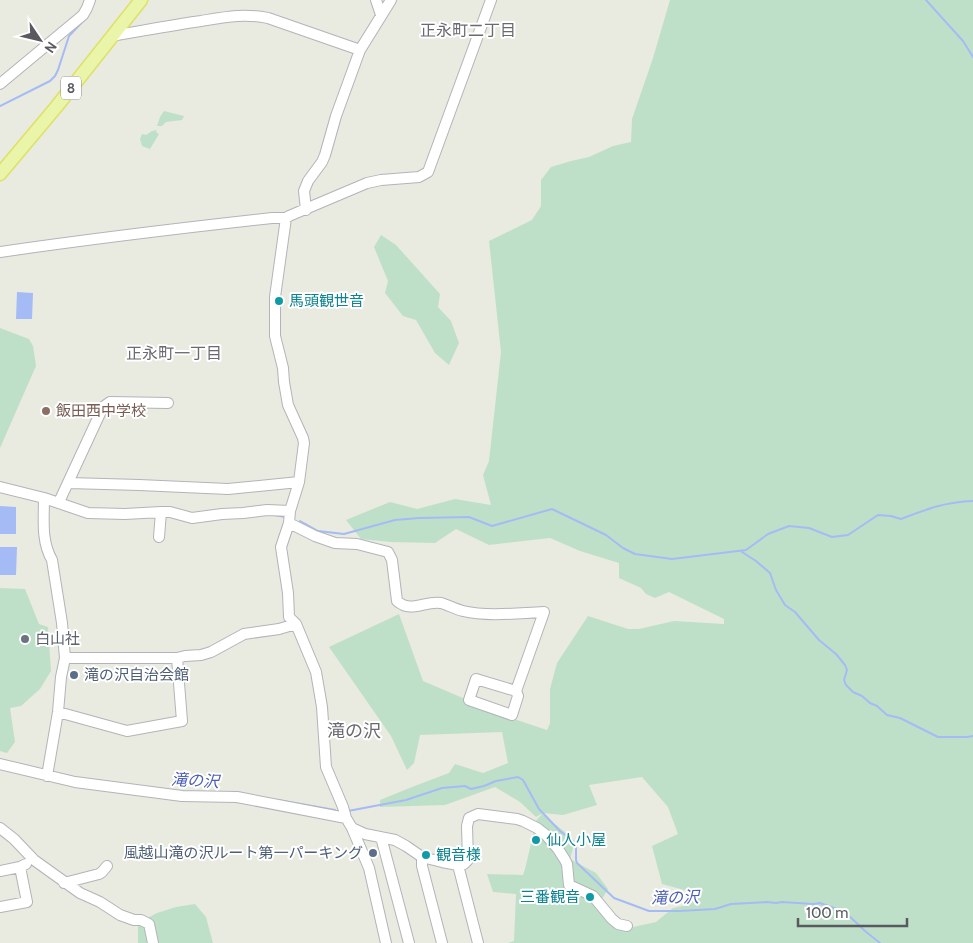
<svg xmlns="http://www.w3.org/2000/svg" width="973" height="943" font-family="Cabin,'Noto Sans JP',sans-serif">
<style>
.green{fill:#bfe0c8}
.water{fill:#a5bbf5}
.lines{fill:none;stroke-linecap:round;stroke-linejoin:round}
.stream{stroke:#a5bbf5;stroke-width:2}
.minor-casing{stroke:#b3b4b9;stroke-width:12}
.major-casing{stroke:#dee163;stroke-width:15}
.minor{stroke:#fff;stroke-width:10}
.major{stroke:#ebf5aa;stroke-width:12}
.culture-dot{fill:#0f9aa8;stroke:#fff;stroke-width:2}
.education-dot{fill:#8d6e63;stroke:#fff;stroke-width:2}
.worship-dot{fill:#6b7280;stroke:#fff;stroke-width:2}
.service-dot{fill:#5c6f8a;stroke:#fff;stroke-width:2}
.labels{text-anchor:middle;stroke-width:4;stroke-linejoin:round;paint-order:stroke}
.shield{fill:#fff;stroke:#8b8c8f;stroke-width:1}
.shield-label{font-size:14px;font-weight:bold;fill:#595a5f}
.culture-label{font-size:15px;fill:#0d838f;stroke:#fff;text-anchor:start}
.education-label{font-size:15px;fill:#785e54;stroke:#fff;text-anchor:start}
.worship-label{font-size:15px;fill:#5b616d;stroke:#fff;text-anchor:start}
.service-label{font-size:15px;fill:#4e5e75;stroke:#fff;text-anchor:start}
.neighbourhood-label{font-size:16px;fill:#6a6b71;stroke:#fff}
.water-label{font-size:16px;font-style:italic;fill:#4c60b4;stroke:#fff}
.quarter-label{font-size:18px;fill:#6a6b71;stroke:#fff}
</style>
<rect width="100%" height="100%" fill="#e9eae0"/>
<path class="green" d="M670,0H973V943H508L514,941L516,894L493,892L487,874L523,875L525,869L534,831L535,822L542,814L570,836L573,848L570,859L596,873L608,889L597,907L624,929L656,922L673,908L687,905L688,891L662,884L652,846L678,834L668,807L642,777L589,785L597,805L563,815L543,813L536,817L520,802L495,787L445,805L380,807V800L412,787L449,773L455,764L483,773L508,763L502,732L420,735L414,763L407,770L391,736L329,647L399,614L423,681L505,716L547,730L550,723V689L557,663L588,616L628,629H639L674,621L724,624V619L669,592L655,598L646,594L641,588L619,578V563L580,551L550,538L489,545L456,529L435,543L391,542L361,539L346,520L390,502L417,509L455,499L491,505L483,475L489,461L501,352L489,241L532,220L541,206V180L551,167L571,161L589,157L613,146L631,142L632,119L653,58Z
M164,111L184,116L182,120L166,122L162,126H157L160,117Z
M157,130L156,132L159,134L150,149L142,146L140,139L142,134L146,135L152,131Z
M381,235L396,245L440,294L438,307L451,321L459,343L449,365L435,353L416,320L403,316L385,293L388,281L374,247Z
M0,328L29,339L33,346L36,366L0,448Z
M0,588L25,589L39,624L48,627L51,671L40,689L21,706L10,708L15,742L7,753L0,751Z
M195,904L206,917L213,943H138V923L157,913L176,907Z"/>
<path class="water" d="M17,292L33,293L32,319H16Z
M0,506L16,507V534H0Z
M0,547H17L16,575H0Z"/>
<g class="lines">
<path class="stream" d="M926,0L963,41L973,57
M0,106L50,81L55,76L58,70L69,36L86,18
M275,515L285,517
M300,521L318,531L344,534L395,520L419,518L469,517L492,526L552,509L606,535L623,548L635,554L672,559L746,550L768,534L789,526L809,528L832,537L848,535L878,515L891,516L901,519C927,509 945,502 973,501
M742,552L756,561L770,573L776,590L785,605L795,612L819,640L836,654L845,665L847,670L844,680L846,685L853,692L862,696L870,703L877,706L887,715L900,718L938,737H967L973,736
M278,800L335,810
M348,811L406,800L442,788L465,786L471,789L484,786L496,781L518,777L523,780L539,809L560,831L574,842L576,848V860L577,863L614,898L649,911H680L715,909L731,904L767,902L776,903L782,902L813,904L820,903L845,912L865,931L880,943"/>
<defs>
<path id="minor" d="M376,0L381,15
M112,36C142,31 172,25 201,21C225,17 244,13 268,18L360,50
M0,84L83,15L87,8L90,0
M306,210L304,191L308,181L322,162L325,155L336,116L360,50L391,0
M286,218L275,297V336L283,368L284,382L288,405L303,438L304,443L299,482L290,511L289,523L281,547L288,593L289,617L296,624L316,672L322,707L326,767L343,807L346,818L352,828L369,868L386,943
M0,252C90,239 181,228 272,218H286L289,216L367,183L381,180L419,177L428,172L491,0
M69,483L139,485L228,489L299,482
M0,487L44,498L88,513L125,514L161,512H170L192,518L222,514L243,513L267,510L290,511
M44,498C44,519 41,541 52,560L62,623L65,658L61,677L58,712L47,776
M59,502L103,407L110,402L168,403
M289,523L315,536L335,543L357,544L388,552L392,560L397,601C412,614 425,600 441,603C448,605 455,609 463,611C489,617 518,613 544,612L516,691L518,696L512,715L469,700L476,679L516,691
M159,537L161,512
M65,658H177L185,656L201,655L211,652L244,634L279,629L296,624
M58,712L127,731L182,721L177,658
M0,764L75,782L182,796L237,797L346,818
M0,828L14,839L34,860L80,893L100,902L120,915L134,920H141L149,924L153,943
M352,828L365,834L395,840L406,846L422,857L442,862L458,865L464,864L468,860L467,826L469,818L478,814L517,819L523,821L537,828L546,835L558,849L565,860L567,864L569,885L593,896L612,919L618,924L627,926
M381,837L409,943
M422,857V866L442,943
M458,865L478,943
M0,871L20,867L26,864
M64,883L99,874L102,872L107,866
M0,907L27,902L20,867"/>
<path id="major" d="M0,174L57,106L141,0"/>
</defs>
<use href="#minor" class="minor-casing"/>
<use href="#major" class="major-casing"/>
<use href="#minor" class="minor"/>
<use href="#major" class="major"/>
</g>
<g class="culture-dot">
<circle cx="279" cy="301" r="5"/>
<circle cx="536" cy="840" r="5"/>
<circle cx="426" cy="855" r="5"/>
<circle cx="590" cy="897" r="5"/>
</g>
<circle class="education-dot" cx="46" cy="411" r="5"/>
<circle class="worship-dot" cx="25" cy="639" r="5"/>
<g class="service-dot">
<circle cx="74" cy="675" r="5"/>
<circle cx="373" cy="853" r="5"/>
</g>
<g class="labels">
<rect class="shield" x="61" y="76.5" width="20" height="23" rx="4"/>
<g class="shield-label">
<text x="71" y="93">8</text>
</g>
<g class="culture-label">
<text x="289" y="306">馬頭観世音</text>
<text x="546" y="845">仙人小屋</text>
<text x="436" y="860">観音様</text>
<text x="580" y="902" text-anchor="end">三番観音</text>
</g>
<g class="education-label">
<text x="56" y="416">飯田西中学校</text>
</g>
<g class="worship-label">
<text x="35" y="644">白山社</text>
</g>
<g class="service-label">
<text x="84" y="680">滝の沢自治会館</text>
<text x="363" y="858" text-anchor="end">風越山滝の沢ルート第一パーキング</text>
</g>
<g class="neighbourhood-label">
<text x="468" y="36">正永町二丁目</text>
<text x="174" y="359">正永町一丁目</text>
</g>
<g class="water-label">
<text transform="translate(195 780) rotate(3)" y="6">滝の沢</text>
<text transform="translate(675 897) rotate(-1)" y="6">滝の沢</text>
</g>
<g class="quarter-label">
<text x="354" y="737">滝の沢</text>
</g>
</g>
<g transform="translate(40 40) rotate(125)" stroke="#ffffff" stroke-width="4" paint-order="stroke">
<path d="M0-4L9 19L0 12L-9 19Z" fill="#595a5f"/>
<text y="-8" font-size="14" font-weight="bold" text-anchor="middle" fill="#595a5f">N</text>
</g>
<path d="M798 918v8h109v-8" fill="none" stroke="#595a5f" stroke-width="2.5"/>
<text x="806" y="918" font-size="15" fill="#595a5f" stroke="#ffffff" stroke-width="4" paint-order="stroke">100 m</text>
</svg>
